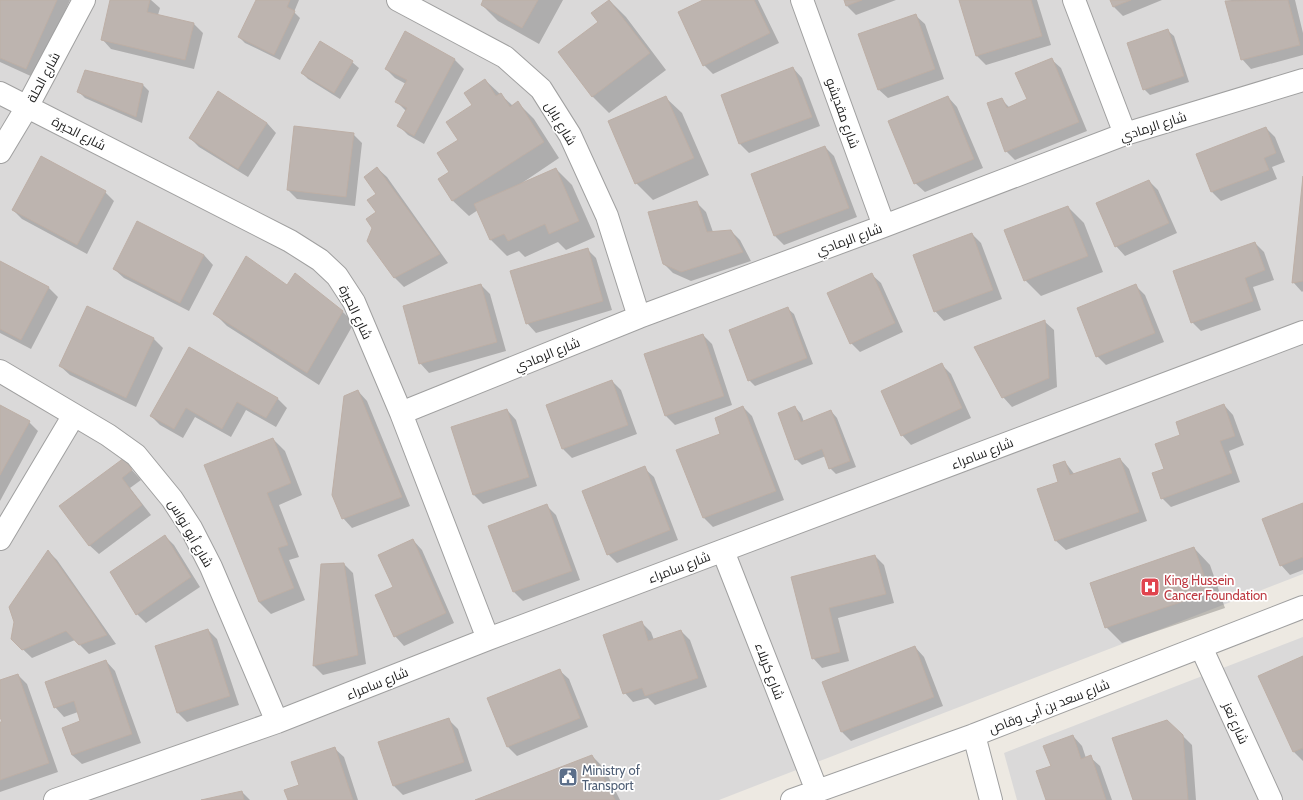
<svg xmlns="http://www.w3.org/2000/svg" width="1303" height="800" font-family="Cabin,Cairo,sans-serif">
<style>
.residential{fill:#dad9d9}
.shadow{fill:#0003}
.building{fill:#bdb4af;stroke:#bdafa6}
.lines{fill:none;stroke-linecap:round;stroke-linejoin:round}
.minor-casing{stroke:#a0a0a0;stroke-width:24}
.minor{stroke:#fff;stroke-width:22}
.labels{text-anchor:middle;stroke-width:3.5;stroke-linejoin:round;paint-order:stroke}
.street-label{font-size:13px;fill:#1c1c1c;stroke:#fff}
.health-label{font-size:13px;fill:#be3a42;stroke:#fff;text-anchor:start}
.service-label{font-size:13px;fill:#4e5e75;stroke:#fff;text-anchor:start}
</style>
<rect width="100%" height="100%" fill="#ede9e2"/>
<path class="residential" d="M0,0H1303V574L719,800H0Z
M1303,637V800H1017L1004,753Z"/>
<path class="shadow" d="M0,0H70L35,78L0,62Z
M111,0H151L160,8L158,15L194,24L203,33L194,69L111,49L102,39Z
M257,0H299L294,12L300,18L280,60L245,43L239,37Z
M485,0H563L539,44L498,21L482,5Z
M706,0H758L779,43L713,74L704,65Z
M845,0H896L856,15L847,6Z
M960,0H1037L1051,45L986,65L976,55Z
M1111,0H1162L1123,16L1114,7Z
M1232,0H1295L1303,33V55L1251,69L1242,59L1227,1Z
M610,1L626,17L666,70L609,113L593,97L560,52L599,22L593,13Z
M915,15L925,24L944,79L888,98L878,89Z
M1167,30L1174,36L1189,82L1150,95L1144,89Z
M405,33L455,60L464,69L424,144L408,135L399,126L406,111L397,102L406,84L395,78L386,69Z
M320,43L352,62L359,68L340,99L308,79L302,73Z
M1051,59L1061,68L1087,131L1015,160L1006,151L1001,99L1010,108L1028,99Z
M793,68L802,78L820,126L749,153L740,144L722,95Z
M86,71L143,85L149,91L142,123L85,98L79,92Z
M485,80L513,106L518,103L534,119L559,158L519,185L556,169L572,185L595,237L566,250L558,242L525,257L519,251L507,256L491,240L478,210L469,216L452,200L450,173L459,140Z
M665,97L682,113L709,175L653,200L636,183Z
M948,97L957,107L983,168L925,192L915,183Z
M267,123L276,133L248,177L199,147L190,138Z
M1266,128L1275,137L1285,162L1272,167L1277,179L1221,201L1212,192L1198,155Z
M353,134L362,143L355,206L297,199L288,190Z
M825,147L834,156L857,217L784,245L775,236L752,175Z
M377,168L387,177L448,263L404,287L394,277L377,212Z
M1149,181L1158,190L1177,233L1125,256L1116,246Z
M1303,186V291L1302,292L1293,282Z
M105,192L114,201L87,254L22,219L13,210Z
M696,202L706,212L713,232L731,231L740,240L751,261L691,281L673,273L663,263Z
M1068,207L1084,223L1103,272L1041,296L1025,280Z
M972,234L981,243L1002,299L944,321L935,311Z
M1255,243L1264,252L1274,280L1253,287L1261,310L1201,331L1192,322Z
M587,249L596,258L612,310L536,333L527,323Z
M204,255L213,265L189,311L124,278L114,269Z
M0,263L48,287L58,297L31,349L0,333Z
M871,274L881,283L903,332L860,352L851,343Z
M481,285L490,294L506,351L429,373L420,363Z
M287,286L342,311L354,323L319,385L227,326L215,314Z
M1136,286L1145,295L1164,342L1106,365L1097,356Z
M87,308L154,339L163,348L136,407L70,375L60,366Z
M787,308L794,314L813,364L755,386L749,380Z
M1044,321L1054,330L1057,387L1012,407L1003,397Z
M703,335L712,344L732,405L675,425L666,416Z
M189,348L277,398L287,408L276,427L246,410L231,437L195,417L183,438L160,425L151,416Z
M942,365L951,374L971,418L911,445L902,435Z
M612,381L621,390L637,434L572,458L563,449L547,405Z
M358,391L367,401L410,506L352,528L343,518Z
M1224,405L1233,415L1244,445L1229,451L1240,482L1171,507L1162,498L1166,469L1182,435Z
M0,406L29,422L38,431L0,501Z
M743,407L752,416L784,500L713,527L704,518L721,434Z
M795,407L801,414L804,422L831,411L837,418L856,467L836,474L830,468L826,456L802,465L796,459Z
M507,410L516,420L537,486L483,504L473,494Z
M273,439L285,451L302,495L279,505L299,557L289,560L305,600L271,614L259,602L206,466Z
M1120,459L1129,469L1147,521L1066,550L1056,541L1065,462L1075,475Z
M123,460L141,480L130,488L151,515L99,554L89,545Z
M644,468L654,477L678,540L617,563L608,554Z
M1303,504V570L1290,575L1281,565Z
M546,505L556,515L580,580L523,601L514,592L490,527Z
M165,536L174,545L200,587L146,623L137,614Z
M413,540L422,550L454,623L404,646L395,636Z
M1194,548L1210,565L1225,608L1122,643L1106,627Z
M48,551L57,560L116,644L89,654L75,640L32,658L12,639Z
M875,556L884,565L894,603L838,618L849,661L822,668L813,658L792,577Z
M322,564H344L353,573L366,664L323,675L314,666Z
M641,622L651,632L654,640L681,631L690,640L707,687L655,705L648,698L633,702L624,692Z
M208,630L217,639L239,705L187,722L178,713L156,647Z
M915,647L924,657L943,706L851,741L842,732L823,682Z
M1303,657V761L1294,752Z
M106,661L115,671L141,743L82,764L72,755L82,721L78,712L64,717L55,707Z
M559,670L569,679L588,727L517,756L508,747L489,698Z
M18,675L27,684L58,772L0,792V723L3,722L0,714V681Z
M448,719L458,729L472,771L403,795L394,786L379,743Z
M1073,736L1082,746L1086,758L1090,757L1100,766L1112,800H1047L1052,767Z
M1183,736L1192,745L1196,800H1134Z
M334,748L344,757L358,800H289Z
M592,756L604,768L620,800H478Z
M242,792L250,800H205Z"/>
<path class="building" d="M0,0H57L26,69L0,58Z
M110,0H150L147,12L194,23L185,60L101,40Z
M256,0H290L287,7L295,11L274,55L238,37Z
M483,0H538L522,28L481,5Z
M609,0L650,53L592,97L558,52L598,22L591,13Z
M703,0H754L770,33L703,66L678,12Z
M844,0H862L846,6Z
M959,0H1031L1042,36L976,56Z
M1110,0H1131L1113,7Z
M1288,0L1300,45L1241,60L1225,1Z
M916,14L935,69L878,90L858,34Z
M1168,29L1184,76L1143,90L1127,43Z
M405,31L455,59L414,136L397,126L407,108L395,102L407,80L385,69Z
M320,41L353,61L334,93L301,73Z
M1052,58L1079,122L1005,152L987,103L1002,98L1007,108L1027,99L1015,73Z
M793,67L812,117L739,144L721,95Z
M85,70L143,84L136,117L77,92Z
M485,79L496,96L501,93L510,107L518,101L544,142L452,201L438,179L449,172L437,153L458,140L446,122L472,105L464,93Z
M218,91L267,123L238,169L189,138Z
M666,96L694,158L635,184L608,121Z
M948,96L974,159L914,184L888,121Z
M294,126L354,133L346,197L287,190Z
M1266,127L1276,153L1264,158L1269,170L1211,192L1196,154Z
M825,146L849,208L774,236L751,174Z
M41,156L106,191L77,245L12,210Z
M377,167L440,254L394,278L367,241L372,228L366,219L376,212L367,200L376,194L364,177Z
M556,168L579,221L549,234L545,224L508,241L504,234L490,240L474,204Z
M1303,176V281L1292,283Z
M1149,180L1169,223L1115,247L1096,203Z
M697,201L707,232L731,230L743,252L681,272L663,264L648,212Z
M1068,206L1088,256L1024,281L1004,230Z
M137,221L204,255L180,303L113,269Z
M972,233L993,290L934,312L913,255Z
M1255,242L1265,270L1245,278L1253,301L1191,323L1173,271Z
M588,248L603,301L526,324L510,271Z
M246,256L287,285L295,273L343,311L307,373L213,314Z
M0,261L49,287L21,340L0,329Z
M872,273L895,323L850,344L827,293Z
M481,284L497,342L419,364L403,306Z
M1136,284L1155,333L1096,357L1077,308Z
M87,306L154,338L126,398L59,366Z
M788,307L807,358L748,381L729,330Z
M1045,320L1049,378L1002,398L974,347Z
M703,334L724,396L665,416L644,354Z
M189,347L278,398L266,418L237,402L222,429L186,408L174,429L150,416Z
M942,363L962,408L901,436L881,391Z
M612,380L628,425L562,449L546,405Z
M358,390L402,497L342,519L332,495L344,396Z
M1224,404L1235,436L1220,441L1232,473L1161,499L1152,473L1164,469L1155,444L1180,435L1176,422Z
M0,405L30,421L0,475Z
M743,406L776,491L703,518L676,450L720,434L715,418Z
M795,406L801,422L831,410L850,461L829,469L822,449L795,460L778,413Z
M507,409L529,477L473,495L451,427Z
M273,438L291,483L267,493L288,545L278,548L294,588L259,602L204,465Z
M124,458L132,470L122,478L142,505L89,546L59,506Z
M1120,458L1139,512L1055,541L1037,489L1058,482L1053,465L1065,461L1070,475Z
M645,466L670,530L607,555L582,491Z
M1303,503V557L1280,566L1262,519Z
M547,504L572,571L513,592L488,526Z
M165,535L191,577L136,615L110,572Z
M413,539L446,613L394,637L375,595L393,587L378,555Z
M1194,547L1210,592L1105,628L1090,583Z
M48,550L94,615L107,635L79,645L66,631L22,650L11,639L14,622L9,607Z
M875,555L886,594L829,608L840,652L812,659L791,577Z
M344,563L358,655L313,666L321,564Z
M642,621L648,641L681,630L698,678L645,696L642,688L623,694L603,635Z
M208,629L230,696L177,713L155,646Z
M915,646L934,697L841,732L822,682Z
M1303,656V748L1293,752L1258,676Z
M106,660L132,734L72,755L62,728L80,721L74,701L54,708L45,682Z
M560,669L580,718L507,747L487,698Z
M18,674L49,763L0,780V722H2L0,717V680Z
M449,718L464,762L393,786L378,742Z
M1167,720L1183,735L1188,800H1133L1112,738Z
M1073,735L1081,759L1091,755L1106,800H1046L1036,771L1051,766L1043,746Z
M335,747L353,800H288L284,790L299,785L291,762Z
M592,755L615,800H475Z
M242,791L244,800H201Z"/>
<g class="lines">
<defs>
<path id="minor" d="M398,0L505,57L541,89L570,135L607,216L639,317
M802,0L884,226
M1074,0L1125,134
M0,93L290,241L320,260L337,276L354,302L401,413L488,639
M0,152L27,107L84,0
M0,371L108,435L136,455L172,499L191,528L211,567L277,722
M401,413L639,317L884,226L1125,134L1303,80
M0,539L74,415
M723,551L817,791
M1201,647L1271,800
M974,735L991,800
M55,800L277,722L488,639L1303,332
M792,800L974,735L1303,607"/>
</defs>
<use href="#minor" class="minor-casing"/>
<use href="#minor" class="minor"/>
</g>
<defs>
<symbol id="hospital-square" viewBox="-11 -11 22 22"><rect x="-9" y="-9" width="18" height="18" rx="4" fill="#e0444e" stroke="#fff"/><path d="M-5-5h3v3.5h4V-5h3V5h-3V1.5h-4V5h-3Z" fill="#fff"/></symbol>
<symbol id="civic-square" viewBox="-11 -11 22 22"><rect x="-9" y="-9" width="18" height="18" rx="4" fill="#5c6f8a" stroke="#fff"/><path d="M-.6-6.5H3V-4.5H.6V-3L4-1V1h2V6H-6V1h2V-1L-.6-3ZM-1.2 2.5V6h2.4V2.5Z" fill="#fff"/></symbol>
</defs>
<g fill-rule="evenodd">
<use href="#hospital-square" x="1139" y="576" width="22" height="22"/>
<use href="#civic-square" x="557" y="766" width="22" height="22"/>
</g>
<g class="labels">
<g class="street-label">
<text transform="translate(43 77) rotate(-62)" y="5">شارع الحلة</text>
<text transform="translate(843 113) rotate(70)" y="5">شارع مقديشو</text>
<text transform="translate(561 123) rotate(59)" y="5">شارع بابل</text>
<text transform="translate(1153 126) rotate(-18)" y="5">شارع الرمادي</text>
<text transform="translate(79 133) rotate(27)" y="5">شارع الحيرة</text>
<text transform="translate(849 239) rotate(-20)" y="5">شارع الرمادي</text>
<text transform="translate(356 312) rotate(64)" y="5">شارع الحيرة</text>
<text transform="translate(547 354) rotate(-22)" y="5">شارع الرمادي</text>
<text transform="translate(982 453) rotate(-21)" y="5">شارع سامراء</text>
<text transform="translate(191 533) rotate(60)" y="5">شارع أبو نواس</text>
<text transform="translate(679 567) rotate(-21)" y="5">شارع سامراء</text>
<text transform="translate(770 671) rotate(69)" y="5">شارع كربلاء</text>
<text transform="translate(377 683) rotate(-22)" y="5">شارع سامراء</text>
<text transform="translate(1049 706) rotate(-21)" y="5">شارع سعد بن أبي وقاص</text>
<text transform="translate(1236 723) rotate(66)" y="5">شارع تعز</text>
</g>
<g class="health-label">
<text x="1164" y="585">King Hussein<tspan x="1164" dy="15">Cancer Foundation</tspan></text>
</g>
<g class="service-label">
<text x="582" y="775">Ministry of<tspan x="582" dy="15">Transport</tspan></text>
</g>
</g>
</svg>
